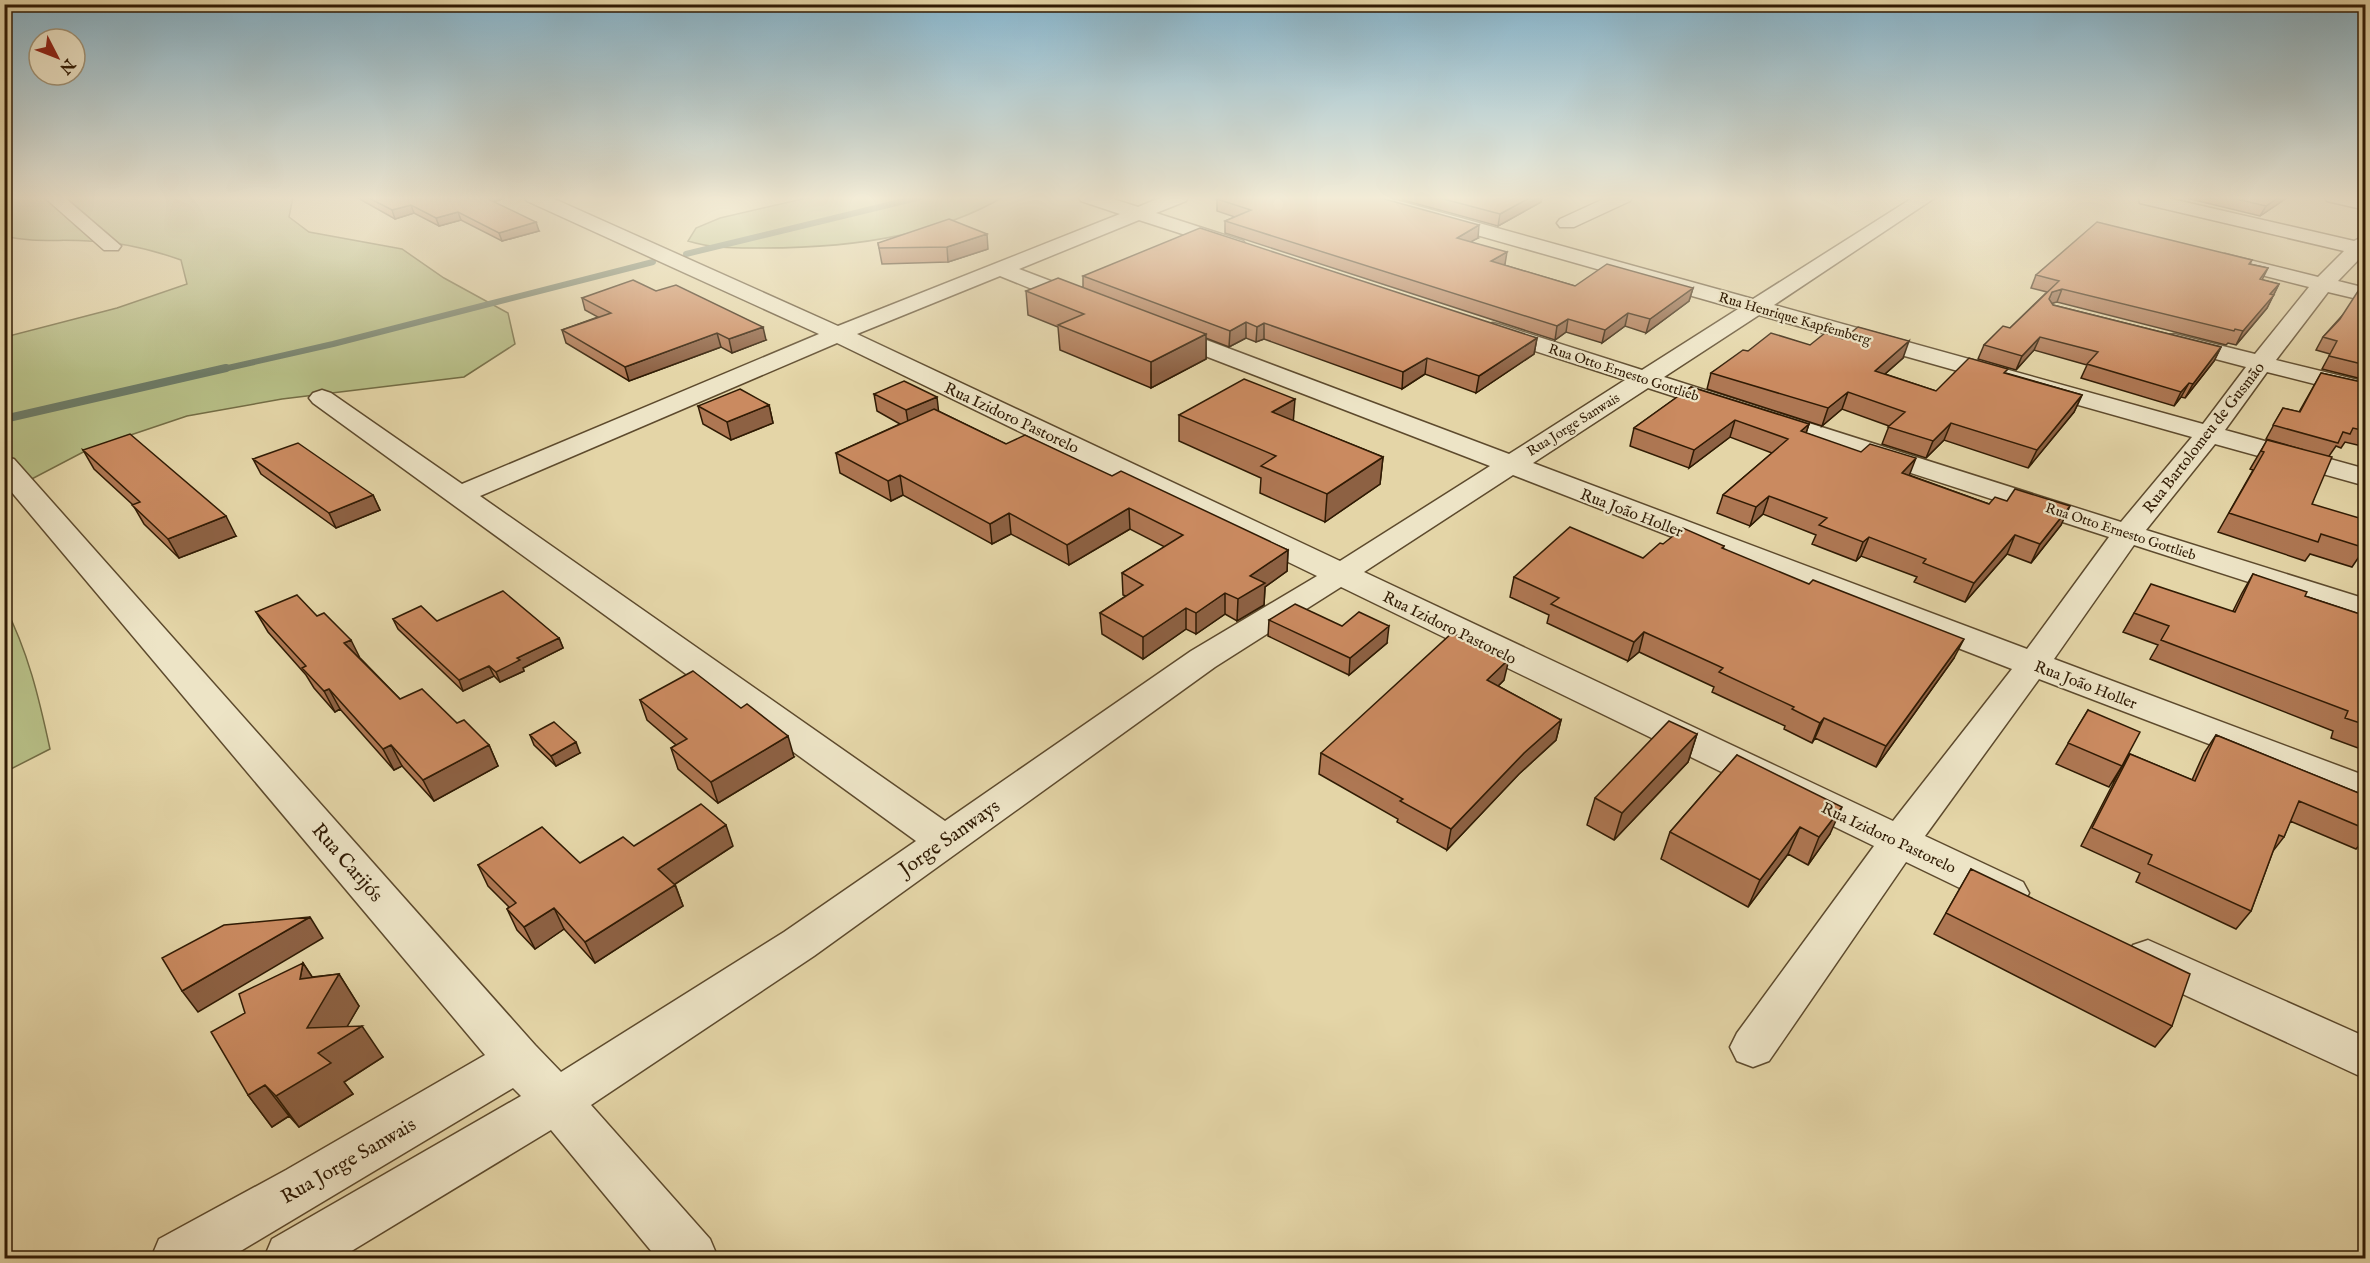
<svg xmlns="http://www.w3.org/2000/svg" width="2370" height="1263" font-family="'IM FELL English',serif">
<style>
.green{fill:#b6bd85;stroke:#736c44;stroke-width:1.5}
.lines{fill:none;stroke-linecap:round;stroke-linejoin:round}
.stream-far1{stroke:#6d7a65;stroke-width:6}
.stream{stroke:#6d7a65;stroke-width:8}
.street-casing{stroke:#5d4a2d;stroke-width:3}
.street{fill:#ede4c6;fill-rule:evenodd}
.wall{fill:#ae7753;stroke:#301b04;stroke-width:1.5}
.shaded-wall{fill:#8d6143;stroke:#301b04;stroke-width:1.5}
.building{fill:#ca8a60;stroke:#301b04;stroke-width:1.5}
.labels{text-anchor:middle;stroke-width:4.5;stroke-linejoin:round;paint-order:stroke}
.far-street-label{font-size:14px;fill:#301b04;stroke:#ede4c6}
.street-label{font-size:16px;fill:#301b04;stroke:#ede4c6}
.near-street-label{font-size:20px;fill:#301b04;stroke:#ede4c6}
</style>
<rect width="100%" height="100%" fill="#e4d5a7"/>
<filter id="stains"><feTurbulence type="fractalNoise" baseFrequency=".00333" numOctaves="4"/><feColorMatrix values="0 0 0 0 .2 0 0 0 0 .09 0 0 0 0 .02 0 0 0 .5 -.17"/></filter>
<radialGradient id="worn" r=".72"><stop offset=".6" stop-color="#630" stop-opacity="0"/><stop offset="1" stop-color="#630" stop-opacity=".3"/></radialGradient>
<path class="green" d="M5,197H293L289,217L309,232L402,249L444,278L508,313L515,344L464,377L282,399L187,416L89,449L5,493V337L117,308L187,284L181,260C150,249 122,242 89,241C61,239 32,243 5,236Z
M811,197H1003C934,238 843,248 764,248C736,248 714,249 688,241L696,228L720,218Z
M4,605C28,651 39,698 50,749L5,772Z"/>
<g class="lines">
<path class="stream-far1" d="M686,254L921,197
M219,370L333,344L653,262"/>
<path class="stream" d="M4,419L226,368"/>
<defs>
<path id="street" d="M44,197H64L121,246L118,250H104Z
M525,197H550L838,326L1120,214L1081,201L1079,197H1107L1138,207L1162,197H1188L1186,201L1156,213L1243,241L1246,245L1243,249H1229L1139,220L1019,269L1090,296L1093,301L1090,306L1082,308L1074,306L1000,276L857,334L1340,561L1490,466L1156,337L1152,332L1156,327L1164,325L1172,327L1509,454L1625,380L1485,335L1481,330L1485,325L1493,323L1501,325L1642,370L1738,309L1357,201L1355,197H1385L1753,299L1914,197H1936L1774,305L2203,424L2246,367L2166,346L2162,341L2166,336L2174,334L2255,354L2309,287L2218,264L2215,260L2218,256L2225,254L2318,277L2344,251L2140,203L2139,197H2163L2354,241L2366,235V256L2363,255L2338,281L2366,288V301L2328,292L2276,360L2366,382V397L2267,372L2225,430L2366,469V486L2215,444L2146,530L2366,599V620L2134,545L2054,659L2366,776V804L2039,679L1925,836L2023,882L2029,893L2023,904L2008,909L1993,904L1906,862L1769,1061L1753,1067L1737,1061L1730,1047L1737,1033L1874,846L1341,587L1215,667L814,956L591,1105L710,1239L718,1258H657L551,1130L340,1258H264L272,1239L521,1096L513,1088L229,1258H151L159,1239L286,1170L485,1055L4,483V457L14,459L535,1045L561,1072L784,932L916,841L313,403L309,398L313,393L322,390L331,393L462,484L819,334L527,201ZM1759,315L2192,437L2121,522L1664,377ZM837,343L1317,576L1191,651L945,821L480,496ZM1648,388L2109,537L2027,649L1533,463ZM1513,475L2012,669L1893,821L1364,572Z
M1608,197H1632L1630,201L1574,227H1560L1557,223L1560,219Z
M2325,197L2366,198V210L2327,201Z
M2148,940L2366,1037V1079L2133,971L2126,958L2133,945Z"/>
</defs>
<use href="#street" class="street-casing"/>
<use href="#street" class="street"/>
</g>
<path class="wall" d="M356,197H504L505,198L494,202L539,231L502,241L461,220L439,226L414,213L395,219Z
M1403,197H1542L1541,202L1498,226L1403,200Z
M2182,197H2288L2260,216Z
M1217,199L1478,238L1471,241L1505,264L1504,265L1575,286L1693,288L1689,301L1646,333L1625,326L1602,343L1566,332L1555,340L1225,233V221L1235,217L1217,211Z
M878,243L988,249L948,262L882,264Z
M2252,260L2250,264L2268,268L2262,280L2279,284L2267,308L2236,345L2228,343L2226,345L2057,302L2052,303L2053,305L2221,347L2214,361L2185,398L2181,397L2174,406L2081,378L2087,365L2034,350L2016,370L1978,359L1984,345L2010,328L2047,292L2031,288L2036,275Z
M1083,276L1537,338L1534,354L1476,393L1425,374L1402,389L1264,339L1256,342L1246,338L1229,347L1206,338V359L1151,388L1060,350L1058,327L1028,315L1026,291L1083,287Z
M2366,289V380L2322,369L2330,354L2316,350L2323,337Z
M656,291L766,340L732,353L721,347L629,381L566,343L562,330L598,317L585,310L582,298Z
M1810,345L1903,358L1885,374L1936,391L2006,373L2082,395L2074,412L2028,468L1944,440L1926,458L1882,444L1889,426L1842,409L1822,426L1707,389L1711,373L1748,351Z
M2321,373L2366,383V447L2345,442L2341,448L2336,446L2329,456L2312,504L2365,548L2352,567L2310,554L2305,561L2218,532L2253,470L2250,469L2267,440L2304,450L2266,439L2283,408L2299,412Z
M1691,387L1809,424L1806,433L1909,475L1989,504L2061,525L2031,563L2007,554L1965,602L1914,582L1917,577L1861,556L1856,561L1812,544L1816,535L1763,514L1750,526L1717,513L1723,495L1772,453L1730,437L1689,468L1630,446L1634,428Z
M874,394L938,411L1006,444L1112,476L1288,550L1287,571L1265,587L1264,605L1237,621L1225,614L1196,634L1186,629L1143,659L1102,634L1100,613L1126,596L1123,595L1122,573L1165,547L1130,529L1069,565L1011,534L992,544L903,495L891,501L840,473L836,453L900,424L877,411Z
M769,405L773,423L731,440L703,424L698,406Z
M1179,415L1293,421L1383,457L1380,484L1325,522L1260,493L1261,478L1179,441Z
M83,450L236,536L179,558L144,524L133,505L94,469Z
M253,459L373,495L380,510L336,528L261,474Z
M1663,544L1724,546L1723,549L1954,658L1876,767L1815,738L1812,743L1784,729L1785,726L1712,692L1714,687L1639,652L1628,661L1547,623L1549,615L1510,597L1514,577L1643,558Z
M2253,574L2305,596L2366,616V751L2331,738L2333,731L2150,659L2158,645L2123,632L2134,613L2233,611L2242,593Z
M256,612L361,659L400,699L457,723L489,745L498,766L434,801L402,766L394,770L340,709L335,712L314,688L306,675L268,632Z
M393,619L437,621L559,638L563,648L523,668L524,671L500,682L494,676L463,691L398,629Z
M1269,620L1342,626L1387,643L1349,675L1268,636Z
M1504,680L1498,686L1561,720L1556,740L1519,774L1447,850L1397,822L1398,819L1319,774L1321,753Z
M640,700L794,757L718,803L678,769L671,748L676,745L647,720Z
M2088,710L2122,766L2109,787L2056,764Z
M1697,734L1688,762L1614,840L1587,825L1595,798Z
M530,735L580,753L556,766L534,745Z
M2216,735L2366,796V838L2356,849L2290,821L2284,837L2273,851L2251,911L2236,929L2136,882L2140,873L2081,846L2119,772L2130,754L2192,780L2204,753Z
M1737,755L1830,834L1808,865L1788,854L1748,907L1661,859L1670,832Z
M733,846L675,884L683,906L595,963L564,929L535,949L517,930L507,909L509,907L488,886L478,865L580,863Z
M1971,869L2172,1026L2155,1047L1934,934Z
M303,963L312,977L339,974L359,1006L347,1026L383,1057L344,1082L353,1094L299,1127L289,1116L272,1127L248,1095Z"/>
<path class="shaded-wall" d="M483,197H504L505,198L485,204Z
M1531,197H1542L1541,202L1498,226L1500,214Z
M2279,197H2288L2260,216L2266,206Z
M411,205L414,213L395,219L392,210Z
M458,212L461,220L439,226L436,218Z
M536,222L539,231L502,241L499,233Z
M1479,225L1478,238L1456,250L1457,238Z
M987,234L988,249L948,262L947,247Z
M1507,252L1505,264L1489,274L1491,261Z
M2279,284L2267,308L2236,345L2243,331L2270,294Z
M1693,288L1689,301L1646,333L1650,319Z
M2062,289L2057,302L2046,305L2052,292Z
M1628,313L1625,326L1602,343L1605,330Z
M1568,319L1566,332L1555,340L1557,326Z
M1246,322V338L1229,347L1230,331Z
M1264,323V339L1256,342L1257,327Z
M763,327L766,340L732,353L729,339Z
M717,333L721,347L629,381L625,367Z
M1206,334V359L1151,388V362Z
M2040,337L2034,350L2016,370L2022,356Z
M1537,338L1534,354L1476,393L1479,376Z
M1909,341L1903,358L1869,388L1875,371Z
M2221,347L2214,361L2185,398L2193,384Z
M1427,358L1425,374L1402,389L1403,372Z
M2189,383L2181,397L2174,406L2181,392Z
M1848,392L1842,409L1822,426L1828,408Z
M2082,395L2074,412L2028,468L2037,450Z
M937,397L939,415L909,428L906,410Z
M1295,399L1293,425L1272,412Z
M769,405L773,423L731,440L727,422Z
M1735,420L1730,437L1689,468L1694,450Z
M1951,423L1944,440L1926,458L1933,441Z
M1809,424L1803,442L1801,431Z
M1383,457L1380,484L1325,522L1327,494Z
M1916,458L1909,476L1902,473Z
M900,475L903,495L891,501L888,481Z
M373,495L380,510L336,528L329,513Z
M1769,496L1763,514L1750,526L1756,507Z
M2070,506L2061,525L2031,563L2040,544Z
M1129,508L1130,529L1069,565L1067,545Z
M1009,513L1011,534L992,544L990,524Z
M226,516L236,536L179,558L168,539Z
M2015,535L2007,554L1965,602L1974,583Z
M1869,537L1861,556L1856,561L1863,542Z
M1288,550L1287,571L1265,587L1264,605L1237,621L1238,599L1250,576Z
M1225,593V614L1196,634V613Z
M1186,608V629L1143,659V637Z
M1389,626L1387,643L1349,675L1350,658Z
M1644,632L1639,652L1628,661L1634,642Z
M559,638L563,648L523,668L524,671L500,682L496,672L517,658Z
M1964,639L1954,658L1876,767L1886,746Z
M351,640L361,660L344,643Z
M1509,659L1504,680L1483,701L1487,680Z
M489,666L494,676L463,691L459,680Z
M329,689L340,709L335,712L324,691Z
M1824,718L1815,738L1812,743L1820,723Z
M1561,720L1556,740L1519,774L1447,850L1451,829L1524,753Z
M1697,734L1688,762L1614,840L1622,813Z
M788,736L794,757L718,803L711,782Z
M576,742L580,753L556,766L551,756Z
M391,745L402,766L394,770L383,749Z
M489,745L498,766L434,801L423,780Z
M1842,807L1830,834L1808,865L1819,837Z
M726,825L733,846L666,890L658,869Z
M1800,827L1788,854L1748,907L1760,880Z
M675,885L683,906L595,963L585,942Z
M554,908L564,929L535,949L524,927Z
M310,917L323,938L198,1012L182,991Z
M303,963L324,995L339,974L359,1006L340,1039L362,1026L383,1057L344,1082L353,1094L299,1127L276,1096L318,1053L307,1028L300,979Z
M265,1085L289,1116L272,1127L248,1095Z"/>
<path class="building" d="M367,197H484L536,222L499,233L458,212L436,218L411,205L392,210Z
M1224,197H1377L1479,225L1457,238L1507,252L1491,261L1575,286L1607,264L1693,288L1650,319L1628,313L1605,330L1568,319L1557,326L1225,221L1251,210L1217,199Z
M1436,197H1531L1500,214Z
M2228,197H2279L2266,206Z
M949,219L987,234L947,247L879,248L878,243Z
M2097,222L2252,260L2249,264L2268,268L2260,279L2279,284L2270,294L2274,295L2243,331L2235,329L2234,331L2062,289L2052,292L2049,299L2053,305L2221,347L2193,384L2189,383L2181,392L2087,364L2098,352L2040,337L2022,356L1984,345L2003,326L2010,328L2059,281L2036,275Z
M1200,228L1537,338L1479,376L1427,358L1403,372L1264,323L1257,327L1246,322L1230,331L1083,276Z
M1058,278L1206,334L1151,362L1058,325L1084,314L1026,291Z
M633,280L656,291L676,285L763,327L729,339L717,333L625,367L562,330L611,313L582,298Z
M2360,288L2366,289V365L2329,356L2337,341L2323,337L2340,319Z
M1858,327L1909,341L1875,371L1936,391L1969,358L2008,369L2004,373L2082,395L2037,450L1951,423L1933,441L1888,427L1905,412L1848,392L1828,408L1711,373L1743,350L1748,351L1771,333L1810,345L1825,333L1843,339Z
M2321,373L2366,383V431L2353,428L2350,434L2343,432L2338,443L2273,425L2283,408L2300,412Z
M1244,379L1295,399L1272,412L1383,457L1327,494L1261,466L1276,456L1179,415Z
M904,381L937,397L906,410L874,394Z
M1691,387L1809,424L1801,431L1861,452L1870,444L1916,458L1902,473L1989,504L1995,497L2007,501L2015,489L2070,506L2040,544L2015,535L1974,583L1923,563L1926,559L1869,537L1863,542L1819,525L1827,518L1769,496L1756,507L1723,495L1788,439L1735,420L1694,450L1634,428Z
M740,389L769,405L727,422L698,406Z
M934,409L1006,444L1025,435L1112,476L1121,471L1288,550L1250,576L1265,583L1238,599L1225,593L1196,613L1186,608L1143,637L1100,613L1143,585L1122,573L1183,535L1129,508L1067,545L1009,513L990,524L900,475L888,481L836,453Z
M130,434L226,516L168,539L132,505L140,502L83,450Z
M2267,440L2332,457L2312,504L2366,520L2365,548L2321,534L2318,542L2229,513L2264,452L2261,451Z
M298,443L373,495L329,513L253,459Z
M1570,527L1643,558L1660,543L1663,544L1683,528L1724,546L1722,548L1809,584L1813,580L1964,639L1886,746L1824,718L1820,723L1792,709L1794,707L1719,672L1723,668L1644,632L1634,642L1551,604L1559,598L1514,577Z
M2253,574L2307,592L2305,596L2366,616V725L2345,718L2348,711L2161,640L2169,626L2134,613L2151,584L2235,612Z
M503,591L559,638L517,658L520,660L496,672L489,666L459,680L393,619L421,606L437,621Z
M297,595L317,616L324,613L351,640L344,643L400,699L422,689L457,723L464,720L489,745L423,780L391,745L383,749L329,689L324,691L302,668L306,666L256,612Z
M1295,604L1342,626L1359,612L1389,626L1350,658L1269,620Z
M1452,633L1509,659L1487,680L1561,720L1524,753L1451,829L1400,801L1403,799L1321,753Z
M693,671L741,708L747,704L788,736L711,782L671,748L687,739L640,700Z
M2088,710L2140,732L2122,766L2068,743Z
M1669,721L1697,734L1622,813L1595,798Z
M554,722L576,742L551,756L530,735Z
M2216,735L2366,796V829L2299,801L2284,837L2279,835L2251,911L2148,864L2152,855L2092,828L2130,754L2195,781Z
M1737,755L1842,807L1819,837L1800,827L1760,880L1670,832Z
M701,804L726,825L658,869L675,885L585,942L554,908L524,927L507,909L516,903L478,865L542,827L580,863L623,837L634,846Z
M1971,869L2190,974L2172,1026L1946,913Z
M310,917L182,991L162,958L224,925Z
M303,963L300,979L339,974L307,1028L362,1026L318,1053L331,1063L276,1096L265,1085L248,1095L211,1032L245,1013L239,994Z"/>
<linearGradient id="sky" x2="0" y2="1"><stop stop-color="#87b6ce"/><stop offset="0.53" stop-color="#f3ecd7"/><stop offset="1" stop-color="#f3ecd7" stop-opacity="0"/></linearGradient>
<rect width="2370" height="374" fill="url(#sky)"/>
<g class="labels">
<g class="far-street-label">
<text transform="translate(1795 318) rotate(16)" y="5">Rua Henrique Kapfemberg</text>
<text transform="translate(1624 372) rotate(18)" y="5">Rua Otto Ernesto Gottlieb</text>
<text transform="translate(1573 424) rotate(-32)" y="5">Rua Jorge Sanwais</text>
<text transform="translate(2121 531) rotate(18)" y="5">Rua Otto Ernesto Gottlieb</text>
</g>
<g class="street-label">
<text transform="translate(1012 417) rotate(25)" y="6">Rua Izidoro Pastorelo</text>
<text transform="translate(2203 437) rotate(-52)" y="6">Rua Bartolomeu de Gusmão</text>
<text transform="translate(1632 512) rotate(21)" y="6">Rua João Holler</text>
<text transform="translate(1450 627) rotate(26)" y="6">Rua Izidoro Pastorelo</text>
<text transform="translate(2086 684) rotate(21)" y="6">Rua João Holler</text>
<text transform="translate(1889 837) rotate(25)" y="6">Rua Izidoro Pastorelo</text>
</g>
<g class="near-street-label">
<text transform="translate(949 837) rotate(-35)" y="7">Jorge Sanways</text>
<text transform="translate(348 862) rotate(49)" y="7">Rua Carijós</text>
<text transform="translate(348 1160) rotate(-30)" y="7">Rua Jorge Sanwais</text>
</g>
</g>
<rect width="2370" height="1263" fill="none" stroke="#e4d5a7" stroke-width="24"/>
<rect x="6" y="6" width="2358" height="1251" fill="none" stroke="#301b04" stroke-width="3"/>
<rect x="12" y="12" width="2346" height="1239" fill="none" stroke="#301b04" stroke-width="1.5"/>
<g transform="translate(57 57) rotate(132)"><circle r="28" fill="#ede4c6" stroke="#a19478" stroke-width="1.5"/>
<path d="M0-4.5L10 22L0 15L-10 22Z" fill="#8f2418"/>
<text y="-9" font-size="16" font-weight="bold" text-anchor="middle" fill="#301b04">N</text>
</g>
<rect width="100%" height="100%" filter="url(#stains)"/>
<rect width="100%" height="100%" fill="url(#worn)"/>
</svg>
